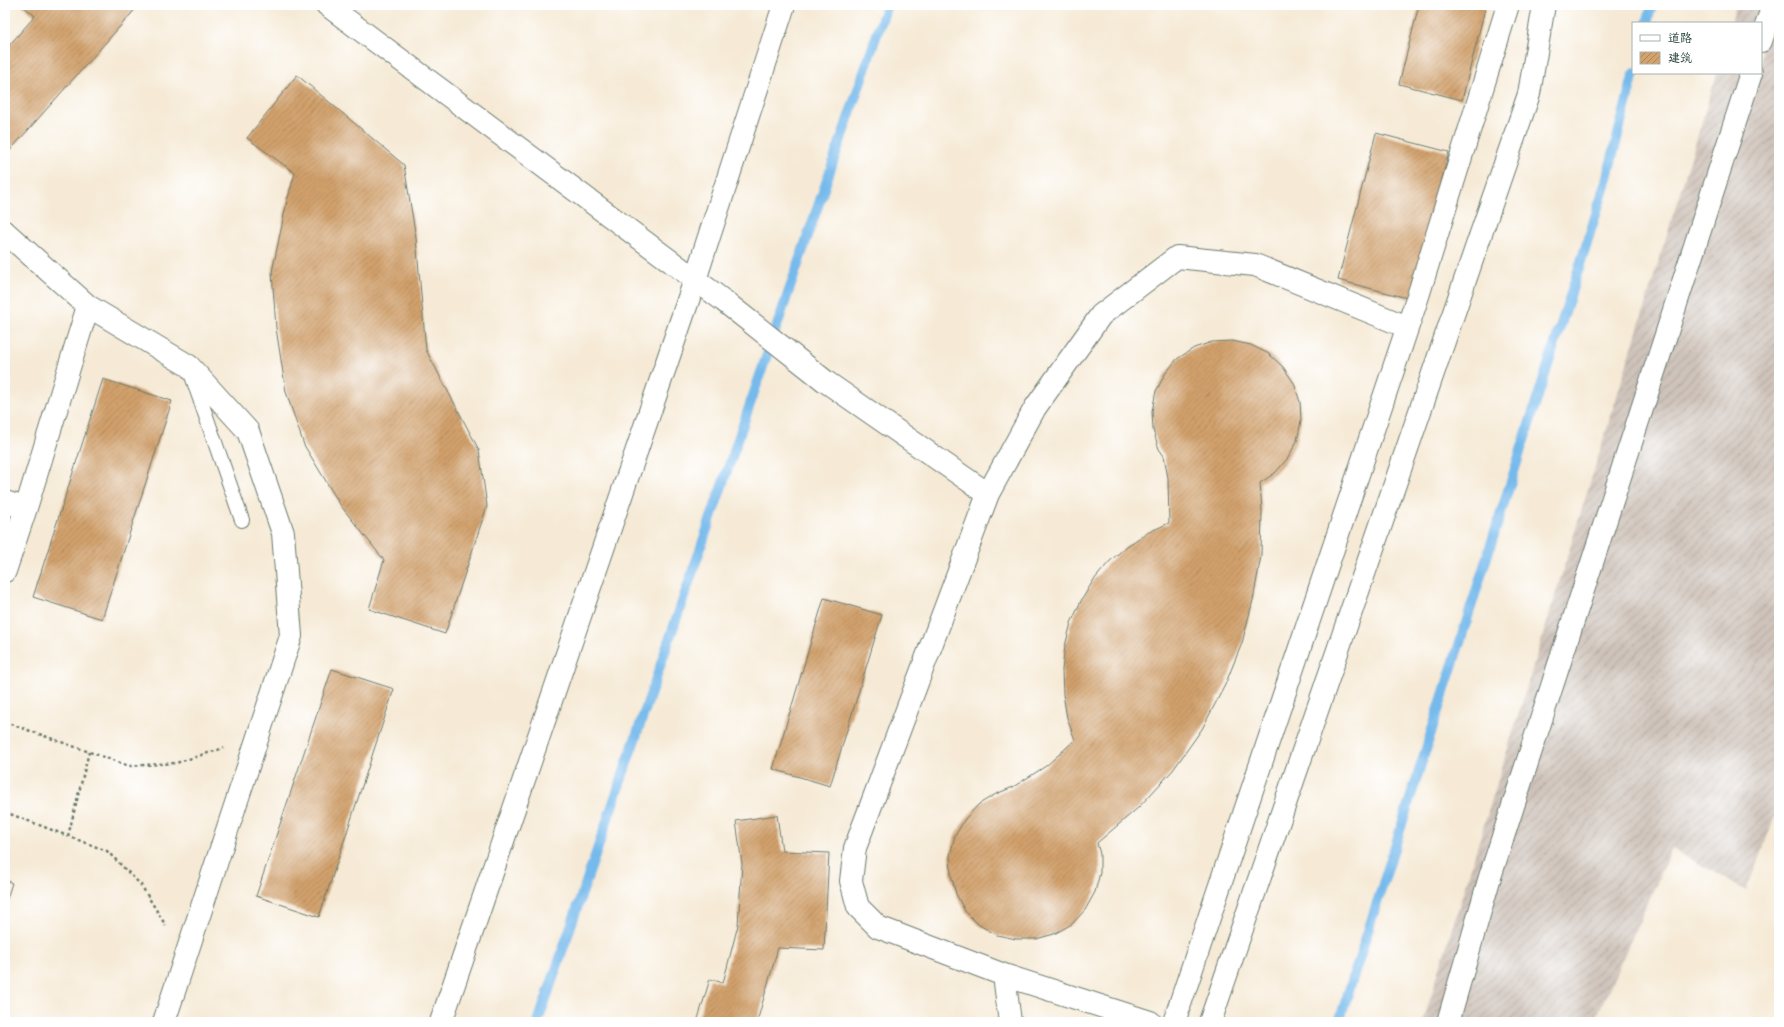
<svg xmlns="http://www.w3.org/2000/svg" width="1784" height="1027" font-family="'Playpen Sans','LXGW WenKai TC',sans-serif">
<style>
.industrial{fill:url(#industrial-furrows)}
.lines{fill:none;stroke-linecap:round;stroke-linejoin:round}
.stream{stroke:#76baec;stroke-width:10}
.building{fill:url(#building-hatch)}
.lane-casing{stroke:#6a7a6d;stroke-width:16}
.street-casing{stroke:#6a7a6d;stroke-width:24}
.secondary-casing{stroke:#6a7a6d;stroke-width:24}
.path{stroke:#6a7a6d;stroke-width:2.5;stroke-dasharray:3 3;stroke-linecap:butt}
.lane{stroke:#fff;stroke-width:14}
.street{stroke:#fff;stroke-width:22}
.secondary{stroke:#fff;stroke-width:22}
</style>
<defs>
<pattern id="industrial-furrows" width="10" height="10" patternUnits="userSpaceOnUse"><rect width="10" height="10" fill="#cec2b9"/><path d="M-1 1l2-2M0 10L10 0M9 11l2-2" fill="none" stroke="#a79f97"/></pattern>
<pattern id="building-hatch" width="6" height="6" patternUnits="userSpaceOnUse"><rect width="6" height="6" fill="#d2a16c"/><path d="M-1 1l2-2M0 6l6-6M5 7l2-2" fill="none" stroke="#aa845a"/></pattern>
</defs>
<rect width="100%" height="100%" fill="#fff"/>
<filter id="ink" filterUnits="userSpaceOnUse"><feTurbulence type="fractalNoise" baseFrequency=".025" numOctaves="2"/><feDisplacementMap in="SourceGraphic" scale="8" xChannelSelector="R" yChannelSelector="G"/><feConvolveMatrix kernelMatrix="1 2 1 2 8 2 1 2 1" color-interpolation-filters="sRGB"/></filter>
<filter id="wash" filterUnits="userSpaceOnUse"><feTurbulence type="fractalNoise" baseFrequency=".012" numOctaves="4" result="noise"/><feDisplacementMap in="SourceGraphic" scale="16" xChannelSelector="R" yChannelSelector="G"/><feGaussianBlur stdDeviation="0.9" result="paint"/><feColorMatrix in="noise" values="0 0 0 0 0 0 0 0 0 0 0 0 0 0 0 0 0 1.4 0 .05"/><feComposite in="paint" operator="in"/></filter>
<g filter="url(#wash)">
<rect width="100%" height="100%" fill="#f6ead6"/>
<path class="industrial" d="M1736,5H1779V807L1746,891L1672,849L1594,1022H1423L1717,73H1761V23H1731Z"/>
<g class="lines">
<path class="stream" d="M1647,23L1652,5
M538,1022L887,5
M1339,1022L1604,189L1634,73"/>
</g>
<g id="blocks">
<path class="building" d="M22,5H139L5,156V50L35,16Z
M1419,5H1486L1462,100L1399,84Z
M297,75L404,165L416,238L426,350L479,450L487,506L445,634L369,609L384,560L341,506L304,445L286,392L276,328L272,272L287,201L295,173L247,138Z
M1376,133L1449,152L1411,299L1338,280Z
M1232,341L1251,345L1269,354L1283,367L1294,383L1300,402L1301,421L1297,441L1288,458L1275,473L1260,483L1262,511L1261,556L1253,600L1242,643L1225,685L1202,729L1173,770L1139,807L1097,843L1100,854V873L1095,892L1085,910L1072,924L1054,934L1036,939H1016L997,935L979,925L965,911L956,894L951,875L950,855L955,836L965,819L979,804L996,794L1013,787L1046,766L1075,740L1067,718L1063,694L1062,670L1065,646L1071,623L1081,601L1093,581L1109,562L1127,546L1147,533L1169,523L1168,478L1164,456L1159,449L1153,430L1152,411L1156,391L1165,374L1177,359L1194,348L1212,342Z
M103,379L172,401L102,619L33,597Z
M824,598L882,615L830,786L773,769Z
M332,669L394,689L319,917L256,896Z
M777,815L782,851L829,853L824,950L778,948L757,1022H697L710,979L723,983L738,925L742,864L736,821Z
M5,880L12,883L5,905Z"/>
</g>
</g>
<g filter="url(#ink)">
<use href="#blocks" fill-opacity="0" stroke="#6a7a6d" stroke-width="1"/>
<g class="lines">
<defs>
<path id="lane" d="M191,373L242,520"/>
<path id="street" d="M327,5L724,301L825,381L988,494
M1761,41L1773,5
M5,232L88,306L26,508
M88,306L189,366L248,431L283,533L291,636L164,1022
M5,502L26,508L5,571
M1004,975L1010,1022
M1150,1022L1004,975L878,927L858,907L851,881L855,848L988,494L1035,408L1101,315L1177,257L1255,265L1407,327
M1174,1022L1418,296L1508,5
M1210,1022L1529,94L1544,5
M1448,1022L1489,880L1751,73"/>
<path id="secondary" d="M441,1022L695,280L784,5"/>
</defs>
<use href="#lane" class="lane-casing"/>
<use href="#street" class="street-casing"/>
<use href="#secondary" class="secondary-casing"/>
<path class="path" d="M5,722L129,766L176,763L224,748
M5,812L107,851L141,885L166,926
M68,836L89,752"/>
<use href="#lane" class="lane"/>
<use href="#street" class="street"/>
<use href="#secondary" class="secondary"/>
</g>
</g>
<rect width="1784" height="1027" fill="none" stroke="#fff" stroke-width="20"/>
<rect x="1632" y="22" width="130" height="52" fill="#ffffff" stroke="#a5b1ae"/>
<rect x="1640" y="35" width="20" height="6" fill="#ffffff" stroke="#a5b1ae"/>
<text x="1668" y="42" font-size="12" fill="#1f3d34">道路</text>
<rect x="1640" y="52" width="20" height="12" fill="url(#building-hatch)" stroke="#a5b1ae"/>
<text x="1668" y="62" font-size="12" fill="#1f3d34">建筑</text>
</svg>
